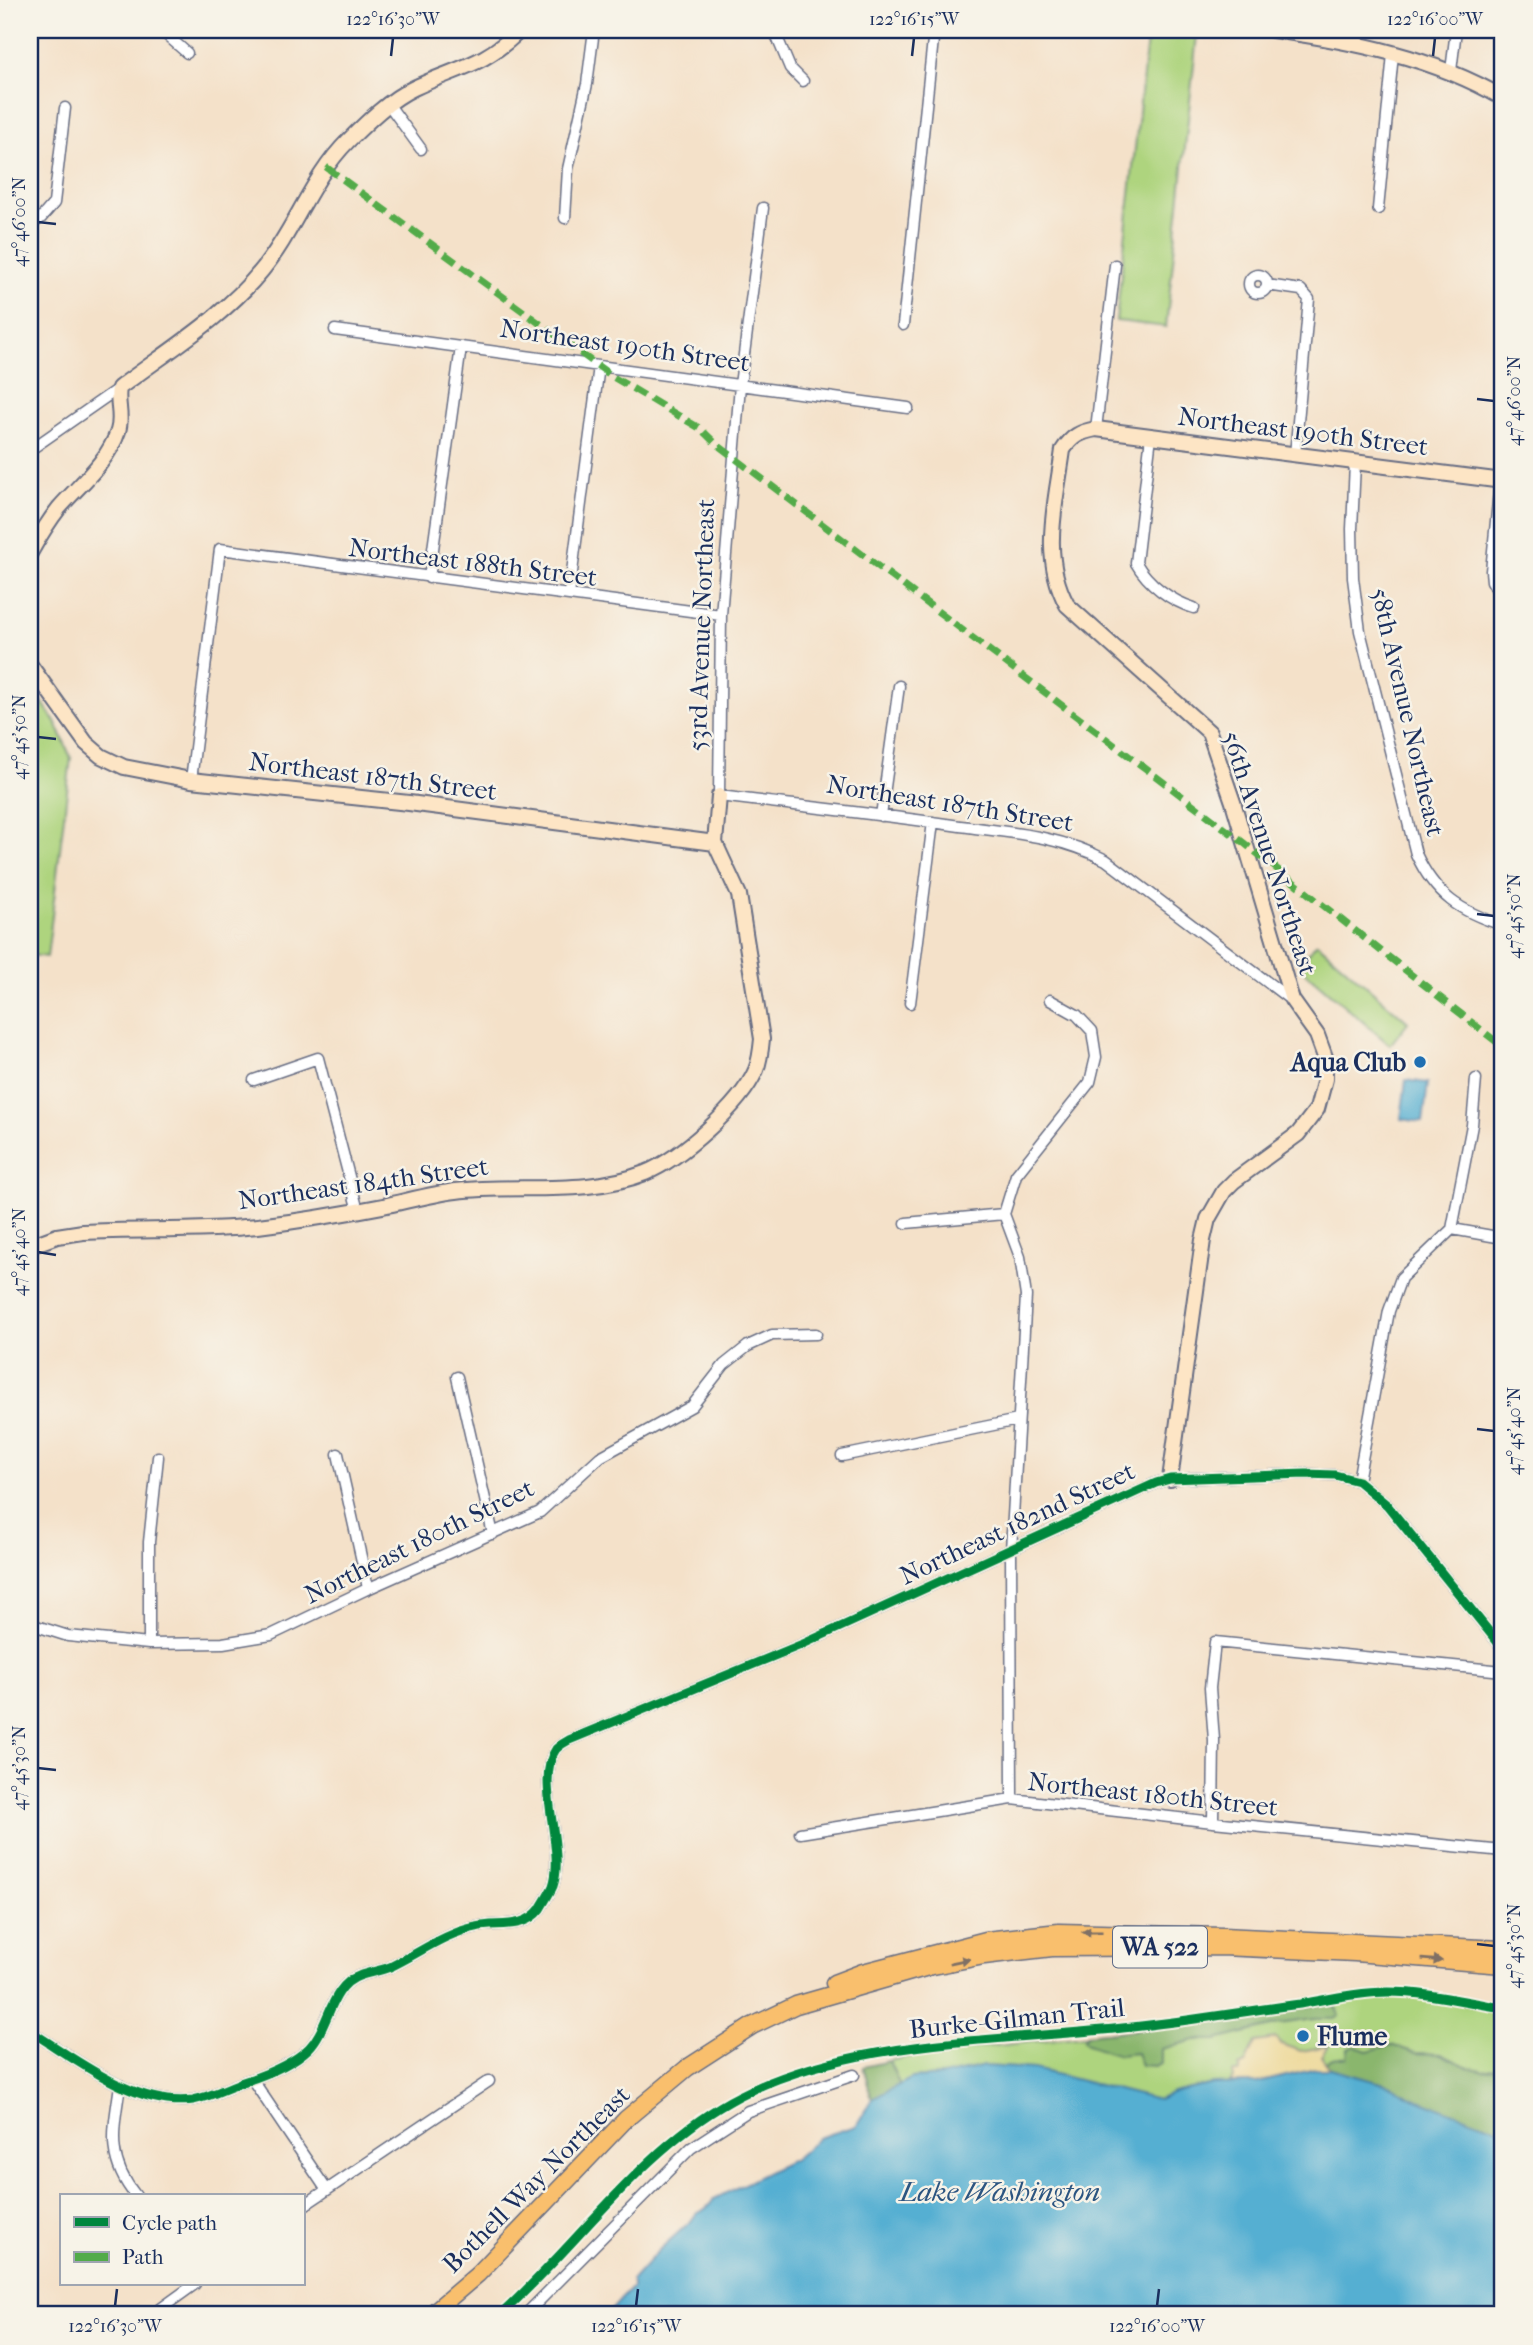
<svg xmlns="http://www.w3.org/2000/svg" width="1533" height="2345" font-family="'IM FELL French Canon',serif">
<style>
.green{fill:#aed47e;stroke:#64826e;stroke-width:2}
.forest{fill:#8ab66d;stroke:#527266;stroke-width:2}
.sand{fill:#eeda9e;stroke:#84847e;stroke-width:2}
.water{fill:#55afd2;stroke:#386f98;stroke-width:2}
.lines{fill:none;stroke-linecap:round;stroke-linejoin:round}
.street-casing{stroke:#676d83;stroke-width:13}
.secondary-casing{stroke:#676d83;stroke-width:18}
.primary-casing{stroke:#676d83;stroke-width:19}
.street{stroke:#fff;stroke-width:10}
.secondary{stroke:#fde5c5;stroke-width:14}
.primary{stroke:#f9bf6d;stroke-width:16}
.quiet{stroke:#52ab49;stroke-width:7;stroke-dasharray:14 7;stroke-linecap:butt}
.cycleway-casing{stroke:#f7f3e8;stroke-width:13}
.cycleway{stroke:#00873e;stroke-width:9}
.oneway{fill:#7f7065}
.ticks{fill:none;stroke:#1b2f5e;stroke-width:2.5}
.poi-dot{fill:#1f6fb2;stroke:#f7f3e8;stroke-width:2.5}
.labels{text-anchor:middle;stroke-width:5;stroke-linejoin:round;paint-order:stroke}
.shield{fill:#f7f3e8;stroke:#5d6a87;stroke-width:2}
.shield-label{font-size:24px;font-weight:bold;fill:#1b2f5e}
.street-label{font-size:26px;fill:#1b2f5e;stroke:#f7f3e8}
.poi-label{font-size:26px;font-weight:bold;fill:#1b2f5e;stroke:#f7f3e8;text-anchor:end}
.water-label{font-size:28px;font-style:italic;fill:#2c5581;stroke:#f7f3e8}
.neatline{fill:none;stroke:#1b2f5e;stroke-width:2.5}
.ticks-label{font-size:18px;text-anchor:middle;fill:#1b2f5e}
</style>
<rect width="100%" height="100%" fill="#f7f3e8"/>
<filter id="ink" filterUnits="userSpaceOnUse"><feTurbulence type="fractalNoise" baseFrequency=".0143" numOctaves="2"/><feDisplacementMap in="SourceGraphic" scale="14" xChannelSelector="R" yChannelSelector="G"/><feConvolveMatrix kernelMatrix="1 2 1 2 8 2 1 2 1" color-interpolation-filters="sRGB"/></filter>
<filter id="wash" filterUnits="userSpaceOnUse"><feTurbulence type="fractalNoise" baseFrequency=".00686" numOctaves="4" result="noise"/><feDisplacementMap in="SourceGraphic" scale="28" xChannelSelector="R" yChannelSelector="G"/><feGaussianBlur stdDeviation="1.57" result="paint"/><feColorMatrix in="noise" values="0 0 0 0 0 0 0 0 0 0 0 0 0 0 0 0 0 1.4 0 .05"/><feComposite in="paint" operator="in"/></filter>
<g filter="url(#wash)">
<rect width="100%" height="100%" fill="#f4e1c9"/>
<path class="green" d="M1148,30L1197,35L1166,327L1116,321Z
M30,683L57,725L71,758L47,957L30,955Z
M1317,943L1408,1022L1390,1045L1303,970L1301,960Z
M1376,1996H1411L1439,1999L1503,2012V2133L1498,2129C1451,2120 1404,2111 1356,2102C1288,2089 1225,2069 1158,2100L1034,2069L984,2066L943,2076L912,2078L900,2086L889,2061L922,2054L1182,2025Z"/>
<path class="forest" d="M1328,2003L1336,2007L1339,2016L1334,2019H1315L1279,2024L1217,2040H1195L1161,2049V2063L1155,2066L1141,2065L1136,2053L1119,2055L1087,2044L1084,2040L1086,2035L1182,2025Z
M1391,2045L1416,2053L1441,2054L1470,2068L1483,2070L1503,2066V2133L1411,2097L1392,2086L1330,2069L1324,2063L1333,2059L1347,2057L1348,2049L1354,2046L1367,2051Z
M889,2061L900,2086L872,2099L863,2067Z"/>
<path class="sand" d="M1276,2039L1279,2043L1301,2051L1328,2046L1321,2056L1330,2069H1316L1257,2083H1230L1233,2078L1232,2073H1238L1240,2069L1239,2067L1245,2064L1255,2042Z"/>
<path class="water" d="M1406,1080L1428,1083L1423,1122L1401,1119Z
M984,2066L1034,2069L1158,2100L1173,2093L1213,2084L1257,2083L1316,2069H1330L1392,2086L1411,2097L1498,2129L1503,2133V2315H607L632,2287V2280L659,2250L691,2221L696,2214C704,2211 709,2207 714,2199L794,2159L818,2138L856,2126L872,2099L912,2078L943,2076Z"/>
</g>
<g filter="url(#ink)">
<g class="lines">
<defs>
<path id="street" d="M161,30L187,53
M774,30L790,68L803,81
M1451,71L1456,30
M389,105L421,149
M763,208L740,385L721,615L719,796C800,806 880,814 960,826C1012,833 1058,835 1106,860L1291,1000
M1378,209L1393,54
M565,218L568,169L587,84L594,30
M30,225L41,218L54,203L65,108
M1249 284a9 9 0 1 1 18 0a9 9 0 1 1-18 0Z
M1267,285L1301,290L1309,299L1295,455
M903,325L934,30
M335,330L908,408
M1096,429L1115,265
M1151,436L1136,563C1148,584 1171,601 1194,608
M30,450L119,388
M1355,463L1352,529L1353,578L1360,631L1416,854C1435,895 1460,912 1503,925
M1500,481L1491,571L1492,581L1503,600
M429,578L461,347
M569,595L599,366
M191,780L220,549L721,615
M881,816L899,686
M910,1003L933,822
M254,1080L318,1058L358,1211
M906,1223L1004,1214
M1452,1229L1503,1238
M457,1377L493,1534
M338,1454L368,1588
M842,1456L1018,1420
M1358,1481L1389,1311L1401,1278L1452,1229L1472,1125L1476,1079
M30,1624L68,1636L149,1644L223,1643L271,1635L365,1590L540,1512L600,1457L692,1406L724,1365L748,1346L772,1335L816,1334
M149,1644V1542L158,1457
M1012,1799L1011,1550L1026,1296L1020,1257L1004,1214L1016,1175L1090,1082L1096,1057L1092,1031L1077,1015L1050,1000
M1213,1822L1214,1740L1210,1688L1215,1642L1503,1671
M800,1833L1012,1799L1213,1822L1503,1851
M30,2031C76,2059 136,2108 193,2100C210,2097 227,2088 243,2082C265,2075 292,2065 309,2048C329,2028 330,1986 359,1976C369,1972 380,1971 390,1967C418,1954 445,1933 476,1927C498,1922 524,1930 540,1909C544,1902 550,1893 553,1886C566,1849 534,1780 556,1749C559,1746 565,1742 569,1740L803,1644L1156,1483L1170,1479L1306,1474L1335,1475L1358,1481L1387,1505L1503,1649
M252,2079L326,2189
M120,2085C114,2129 105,2158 136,2196
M303,2206L489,2081
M152,2315L195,2284
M525,2315L691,2148L748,2111L854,2075"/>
<path id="secondary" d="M1273,30C1352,41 1433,57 1503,98
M30,553C39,537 48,522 59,508C80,484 108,462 118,431C123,416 116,403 119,388C168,351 224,317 262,270C295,230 311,178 348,141C366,123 390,99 414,88C456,68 484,66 520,30
M30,665L86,743L101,756L124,767L191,780L409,803L715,843
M30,1246L57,1236L83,1232C141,1229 200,1232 258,1226C300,1221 342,1214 383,1206C407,1201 432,1194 456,1191C519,1184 586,1196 645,1173C680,1159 741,1105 756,1070C760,1060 761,1050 762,1039L739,895L715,843L719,796
M1170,1479L1203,1240L1208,1219L1224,1191L1234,1181L1298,1134L1317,1109L1325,1079V1057L1317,1035L1292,1000L1233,802L1209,732L1067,605C1040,556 1056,503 1063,450C1072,436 1080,432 1096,429L1503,481"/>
<path id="primary" d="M834,1983L863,1972L986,1940L1059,1932L1223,1936L1503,1949
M430,2315L478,2274L626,2119L687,2068L752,2026L796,2005L928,1967L984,1956L1052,1948L1222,1947L1355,1953L1503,1965"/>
</defs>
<use href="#street" class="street-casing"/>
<use href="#secondary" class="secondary-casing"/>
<use href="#primary" class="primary-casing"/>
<use href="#street" class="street"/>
<use href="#secondary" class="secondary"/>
<use href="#primary" class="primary"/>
<path class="quiet" d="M326,167L613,377L701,429L715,443L1244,843L1503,1047"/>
<defs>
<path id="cycleway" d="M30,2031C76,2059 136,2108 193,2100C210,2097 227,2088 243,2082C265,2075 292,2065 309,2048C329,2028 330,1986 359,1976C369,1972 380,1971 390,1967C418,1954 445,1933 476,1927C498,1922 524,1930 540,1909C544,1902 550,1893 553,1886C566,1849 534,1780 556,1749C559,1746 565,1742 569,1740L803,1644L1156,1483L1170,1479L1306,1474L1335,1475L1358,1481L1387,1505L1503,1649
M500,2315C578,2245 638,2153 730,2101C846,2036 1011,2042 1141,2026C1194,2020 1247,2011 1300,2004C1329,1999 1359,1992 1388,1992C1428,1992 1465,2002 1503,2008"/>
</defs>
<use href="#cycleway" class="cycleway-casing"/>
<use href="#cycleway" class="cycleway"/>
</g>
<defs><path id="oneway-solid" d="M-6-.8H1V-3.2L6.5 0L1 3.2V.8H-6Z" transform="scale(1.75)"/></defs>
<g class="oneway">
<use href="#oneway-solid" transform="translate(1092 1932) rotate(-180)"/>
<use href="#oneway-solid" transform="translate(1432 1960) rotate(5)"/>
<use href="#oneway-solid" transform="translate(960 1961) rotate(-11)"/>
</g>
</g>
<path class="ticks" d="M391,56L393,38M912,56L914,38M1433,56L1435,38M38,222L56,224M1477,399L1494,401M38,737L56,739M1477,914L1494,916M38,1252L56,1255M1477,1429L1494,1431M38,1768L56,1770M1477,1944L1494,1946M115,2306L117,2289M636,2306L638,2289M1157,2306L1159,2289"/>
<g class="poi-dot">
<circle cx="1420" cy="1062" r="7"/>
<circle cx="1303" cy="2036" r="7"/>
</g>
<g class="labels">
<rect class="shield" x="1113" y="1926.5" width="94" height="41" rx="5"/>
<g class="shield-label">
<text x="1160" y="1955">WA 522</text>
</g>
<g class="street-label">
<text transform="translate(625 345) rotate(8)" y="9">Northeast 190th Street</text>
<text transform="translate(1303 431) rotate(7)" y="9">Northeast 190th Street</text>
<text transform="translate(473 562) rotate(7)" y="9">Northeast 188th Street</text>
<text transform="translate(701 625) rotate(-88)" y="9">53rd Avenue Northeast</text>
<text transform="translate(1408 712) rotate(77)" y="9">58th Avenue Northeast</text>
<text transform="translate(373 776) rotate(7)" y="9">Northeast 187th Street</text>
<text transform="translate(950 803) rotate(9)" y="9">Northeast 187th Street</text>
<text transform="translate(1270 853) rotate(72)" y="9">56th Avenue Northeast</text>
<text transform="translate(363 1183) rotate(-8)" y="9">Northeast 184th Street</text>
<text transform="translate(1017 1523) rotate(-25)" y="9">Northeast 182nd Street</text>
<text transform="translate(419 1541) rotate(-26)" y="9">Northeast 180th Street</text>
<text transform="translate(1153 1794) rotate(6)" y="9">Northeast 180th Street</text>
<text transform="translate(1017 2018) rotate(-6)" y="9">Burke-Gilman Trail</text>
<text transform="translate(536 2179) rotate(-45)" y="9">Bothell Way Northeast</text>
</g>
<g class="poi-label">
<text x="1406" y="1071">Aqua Club</text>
<text x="1317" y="2045" text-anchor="start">Flume</text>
</g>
<g class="water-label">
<text x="1000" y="2201">Lake Washington</text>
</g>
</g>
<rect width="1533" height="2345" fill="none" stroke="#f7f3e8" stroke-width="77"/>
<rect x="60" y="2194" width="245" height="91" fill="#f7f3e8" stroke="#9fa5b1" stroke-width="2"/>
<rect x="74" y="2217" width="35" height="10" fill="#00873e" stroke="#9fa5b1" stroke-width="2"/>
<text x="122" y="2230" font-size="21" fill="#1b2f5e">Cycle path</text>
<rect x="74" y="2252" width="35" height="10" fill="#52ab49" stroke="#9fa5b1" stroke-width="2"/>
<text x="122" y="2264" font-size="21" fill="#1b2f5e">Path</text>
<rect x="38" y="38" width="1456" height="2268" class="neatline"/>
<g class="ticks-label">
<text x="393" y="25">122°16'30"W</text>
<text x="914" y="25">122°16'15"W</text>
<text x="1435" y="25">122°16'00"W</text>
<text transform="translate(19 222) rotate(-90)" y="6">47°46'00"N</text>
<text transform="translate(1514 401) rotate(-90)" y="6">47°46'00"N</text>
<text transform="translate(19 737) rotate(-90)" y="6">47°45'50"N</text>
<text transform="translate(1514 916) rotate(-90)" y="6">47°45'50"N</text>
<text transform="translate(19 1252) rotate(-90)" y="6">47°45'40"N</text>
<text transform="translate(1514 1431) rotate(-90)" y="6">47°45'40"N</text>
<text transform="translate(19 1768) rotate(-90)" y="6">47°45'30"N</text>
<text transform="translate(1514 1946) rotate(-90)" y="6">47°45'30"N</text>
<text x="115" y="2332">122°16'30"W</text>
<text x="636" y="2332">122°16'15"W</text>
<text x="1157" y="2332">122°16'00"W</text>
</g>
</svg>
